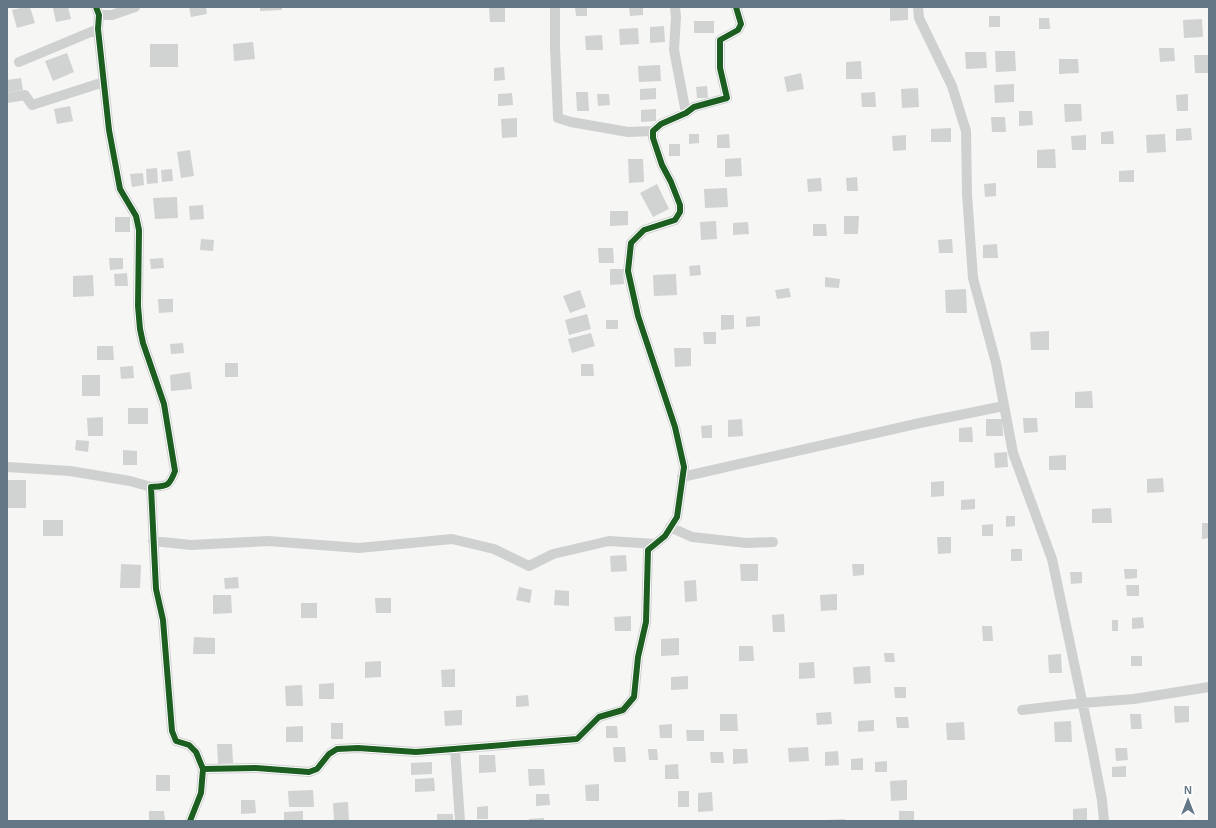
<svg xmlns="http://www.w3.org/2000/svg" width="1216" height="828" font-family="Arial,sans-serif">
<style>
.building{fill:#d1d2d2}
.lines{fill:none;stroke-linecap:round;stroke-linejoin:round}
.minor{stroke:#cfd1d1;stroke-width:10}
.cycleway-casing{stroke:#fff;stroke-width:8}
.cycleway{stroke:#1b5e20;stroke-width:6}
</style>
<rect width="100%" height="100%" fill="#f6f6f4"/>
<path class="building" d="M25,7H30L35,23L17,28L12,10Z
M57,7H68L71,19L56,22L53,8Z
M189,7H206L207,14L191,17Z
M260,7H282V10L260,11Z
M489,7H505V22H490Z
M575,7H587V16H576Z
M629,7H643V15L630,16Z
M890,7H908V20L890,21Z
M989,16H1000V27H989Z
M1039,18H1049L1050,29H1039Z
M1202,19L1203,37L1184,38L1183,20Z
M694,21H714V33H694Z
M664,26L665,42L650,43V27Z
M638,28L639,44L620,45L619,29Z
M602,35L603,50H586L585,36Z
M253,42L255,59L234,61L233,44Z
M150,44H178V67H150Z
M1159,48H1174L1175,61L1160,62Z
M995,51H1015L1016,71L996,72Z
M965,52H986L987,68L966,69Z
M67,53L74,72L53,81L45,61Z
M1194,55H1209V73H1195Z
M1059,59H1078L1079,73L1059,74Z
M861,61L862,79H846V62Z
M660,65L661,81L639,82L638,66Z
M504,67L505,80L494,81V68Z
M801,73L804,89L787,92L784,77Z
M21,78L23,90L7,93V80Z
M1014,84V102L995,103L994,85Z
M707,86L708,98H697L696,87Z
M656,88V99L640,100V89Z
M918,88L919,107L902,108L901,89Z
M576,92H588L589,111H577Z
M875,92L876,107H862L861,93Z
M512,93L513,105L498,106V94Z
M597,94H609L610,105L598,106Z
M1188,94V111H1177L1176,95Z
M1064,104H1081L1082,121L1065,122Z
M70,106L73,121L57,124L54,109Z
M656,109V121L641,122V110Z
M1019,111H1032L1033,125L1019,126Z
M991,117H1005L1006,132H992Z
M517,118V137L502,138L501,119Z
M951,128V142H931V129Z
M1191,128L1192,140L1176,141V129Z
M1113,131L1114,144H1101V132Z
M689,134H699V143L689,144Z
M729,134L730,148H717V135Z
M1165,134L1166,152L1147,153L1146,135Z
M906,135V150L893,151L892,136Z
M1086,135V150H1072L1071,136Z
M669,144H680V156H669Z
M1055,149L1056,168H1037V150Z
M190,150L194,176L181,178L177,152Z
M741,158L742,176L725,177V159Z
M628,159H643L644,182L629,183Z
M157,168L158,183L147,184L146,169Z
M172,169L173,181L162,182L161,170Z
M1134,170V182H1119V171Z
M143,173L144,185L132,187L130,174Z
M857,177L858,191H847L846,178Z
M821,178L822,191L808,192L807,179Z
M996,183V196L985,197L984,184Z
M657,184L669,209L653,217L640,193Z
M727,188L728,207L705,208L704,189Z
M177,197L178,218L155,219L153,198Z
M203,205L204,219L190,220L189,206Z
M610,211H628V225L610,226Z
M844,216H859L858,234H844Z
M115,217H130V232H115Z
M716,221L717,239L701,240L700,222Z
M748,222L749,234L733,235V223Z
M813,224H826L827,236H813Z
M201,239L214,240L213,251L200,250Z
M952,239L953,253H939L938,240Z
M997,244L998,258H983V245Z
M598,248H613L614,263H599Z
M109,258H123V269L110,270Z
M163,258L164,268L151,269L150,259Z
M700,265L701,275L690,276L689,266Z
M610,269H623L624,284L610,285Z
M127,273L128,286H115L114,274Z
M676,274L677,295L654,296L653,275Z
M93,275L94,296L73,297V276Z
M825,277L840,279L839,288L825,287Z
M789,288L791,297L777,299L775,290Z
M966,289L967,313H946L945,290Z
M580,290L586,307L570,313L563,296Z
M158,299H173V312L159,313Z
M587,314L591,329L569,335L565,320Z
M721,315H734V329L721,330Z
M760,316V326L746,327V317Z
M606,320H618V329H606Z
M1049,331V350H1031L1030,332Z
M703,332H716V344H704Z
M591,333L595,346L572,353L568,339Z
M183,343L184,353L171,354L170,344Z
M97,346H113L114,360H97Z
M674,348H691V366L675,367Z
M225,363H238V377H225Z
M581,364H593L594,376H581Z
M133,366L134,378L121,379L120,367Z
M190,372L192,389L171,391L170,375Z
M82,375H100V396H82Z
M1092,391L1093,408H1075V392Z
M128,408H148V424H128Z
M103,417V436H88L87,418Z
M1023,418H1037L1038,432L1024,433Z
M742,419L743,436L728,437V420Z
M986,419H1002L1003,436H986Z
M712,425V438H702L701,426Z
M972,427L973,442H959V428Z
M76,440L89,441L88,452L75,450Z
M123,450L137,451V465H123Z
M1007,452L1008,467L995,468L994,453Z
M1066,455V470H1049V456Z
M1163,478L1164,492L1147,493V479Z
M7,480H26V508H7Z
M944,481V496L931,497V482Z
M975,499V509L961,510V500Z
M1111,508L1112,523H1092V509Z
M1006,516H1015V526L1006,527Z
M43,520H63V536H43Z
M1202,523H1209V538L1202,539Z
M993,524V536H982V525Z
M937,537H951V553L938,554Z
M1011,549H1022V561H1011Z
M626,555L627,571L611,572L610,556Z
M121,564L141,565L140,588H120Z
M740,564H758V581H741Z
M852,564H864V575L853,576Z
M1124,569H1137V578L1125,579Z
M1070,572H1082V583L1071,584Z
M238,577L239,588L225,589L224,578Z
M696,580L697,601L685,602L684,581Z
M1126,585H1139V596H1127Z
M519,587L532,590L530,603L516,600Z
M555,590L569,591V606L554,605Z
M837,594V610L821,611L820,595Z
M213,595H231L232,613L213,614Z
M375,598H391V613H376Z
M301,603H317V618H301Z
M784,614L785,632H773L772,615Z
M631,616V631H615L614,617Z
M1143,617L1144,628L1132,629V618Z
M1112,620H1118V631H1112Z
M982,626H992L993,641H983Z
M194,637L215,638V654H193Z
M679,638V655L661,656V639Z
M739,646H753L754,661H739Z
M884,653H894L895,662H885Z
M1061,654L1062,673H1049L1048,655Z
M1131,656H1142V666H1131Z
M381,661V677L365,678V662Z
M814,662L815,678L799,679V663Z
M870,666L871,683L854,684L853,667Z
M455,669V687H442L441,670Z
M688,676V689L671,690V677Z
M334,683V699H319V684Z
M302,685L303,706H286L285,686Z
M894,687H906V698H895Z
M528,695L529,706L516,707V696Z
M1174,706H1189V722L1175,723Z
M462,710V725L445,726L444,711Z
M831,712L832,724L817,725L816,713Z
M720,714H737L738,731H720Z
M1130,714H1141L1142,729H1131Z
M896,717H908L909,728H897Z
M874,720V731L858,732V721Z
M1071,721L1072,742H1055L1054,722Z
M964,722L965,740H947L946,723Z
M331,723H343V739H331Z
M672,724V738H660L659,725Z
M303,726V742H286V727Z
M606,726H617L618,738H606Z
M686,730H704V741H687Z
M217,744H232L233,763L218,764Z
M613,747H625L626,762H614Z
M808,747L809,761L789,762L788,748Z
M1115,748H1127L1128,760L1116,761Z
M648,749H657L658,760H649Z
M733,749H747L748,763L733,764Z
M838,751L839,765L825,766V752Z
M710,752H723L724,763H711Z
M479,755H495L496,772L479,773Z
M863,758V770H851V759Z
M887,761V772H875V762Z
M432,762V774L411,775V763Z
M678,764L679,779H665V765Z
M1126,766V777H1112V767Z
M528,769H544L545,785L529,786Z
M156,775H170V791H156Z
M434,778L435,791L415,792V779Z
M907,780V800L891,801L890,781Z
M599,784V801H586L585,785Z
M313,790L314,807H289L288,791Z
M678,791H689V807H678Z
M712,792L713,811L698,812V793Z
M536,794H549L550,805L536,806Z
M241,800H255L256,813L241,814Z
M348,802L349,821H334L333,803Z
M488,806V819H477V807Z
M1087,808V821H1073V809Z
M149,811H164L165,821H149Z
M303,811V821H284V812Z
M899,811H914V821H899Z
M437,814H453V821H437Z
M544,818V821H529V819Z
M845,819V821H827V820Z"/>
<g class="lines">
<path class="minor" d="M96,7L99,15L98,29L109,130L120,189L136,216L139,230L138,306L140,329L143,343L164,404L175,471C169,487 167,486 151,487L156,589L163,620L172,731L176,741L189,745L196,752L203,769L201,793L190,821
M555,7V47L558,118L571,122L628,132L653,131
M675,7L676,17L674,50L686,113
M918,7L919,18L952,86L966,131L967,194L973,278L996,363L1013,453L1052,559L1092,748L1102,800L1104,821
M99,15H112L135,7
M19,62L98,29
M7,98L25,95L32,105L104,82
M7,467L70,471L130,481L151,487
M682,477L920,423L1004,406
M670,527L692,537L747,543L773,542
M153,541L191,545L268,541L359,548L452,539L494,549L529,566L553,554L609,541L656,544
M1022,710L1082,703L1134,699L1209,687
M455,749L460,821
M203,769L256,768L309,772L317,769L329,754L337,749L358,748L416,752L577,739L599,717L623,710L634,697L638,657L646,622L648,550L665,536L677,517L684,467L675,427L638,316L628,271L631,243L644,230L675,220L680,212V205L671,182L662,165L653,138V131L661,124L686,113L694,107L727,98L720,68V40L738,30L741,24L736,7"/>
<defs>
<path id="cycleway" d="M96,7L99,15L98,29L109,130L120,189L136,216L139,230L138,306L140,329L143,343L164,404L175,471C169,487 167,486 151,487L156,589L163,620L172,731L176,741L189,745L196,752L203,769L201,793L190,821
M203,769L256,768L309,772L317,769L329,754L337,749L358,748L416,752L577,739L599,717L623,710L634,697L638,657L646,622L648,550L665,536L677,517L684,467L675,427L638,316L628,271L631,243L644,230L675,220L680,212V205L671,182L662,165L653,138V131L661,124L686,113L694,107L727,98L720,68V40L738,30L741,24L736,7"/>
</defs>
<use href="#cycleway" class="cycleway-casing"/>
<use href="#cycleway" class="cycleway"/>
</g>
<rect width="1216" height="828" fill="none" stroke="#647786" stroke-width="16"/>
<g transform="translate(1188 800)" stroke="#ffffff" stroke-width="3" paint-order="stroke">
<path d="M0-3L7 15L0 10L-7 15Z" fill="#647786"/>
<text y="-6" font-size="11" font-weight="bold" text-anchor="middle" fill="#647786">N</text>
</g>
</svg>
